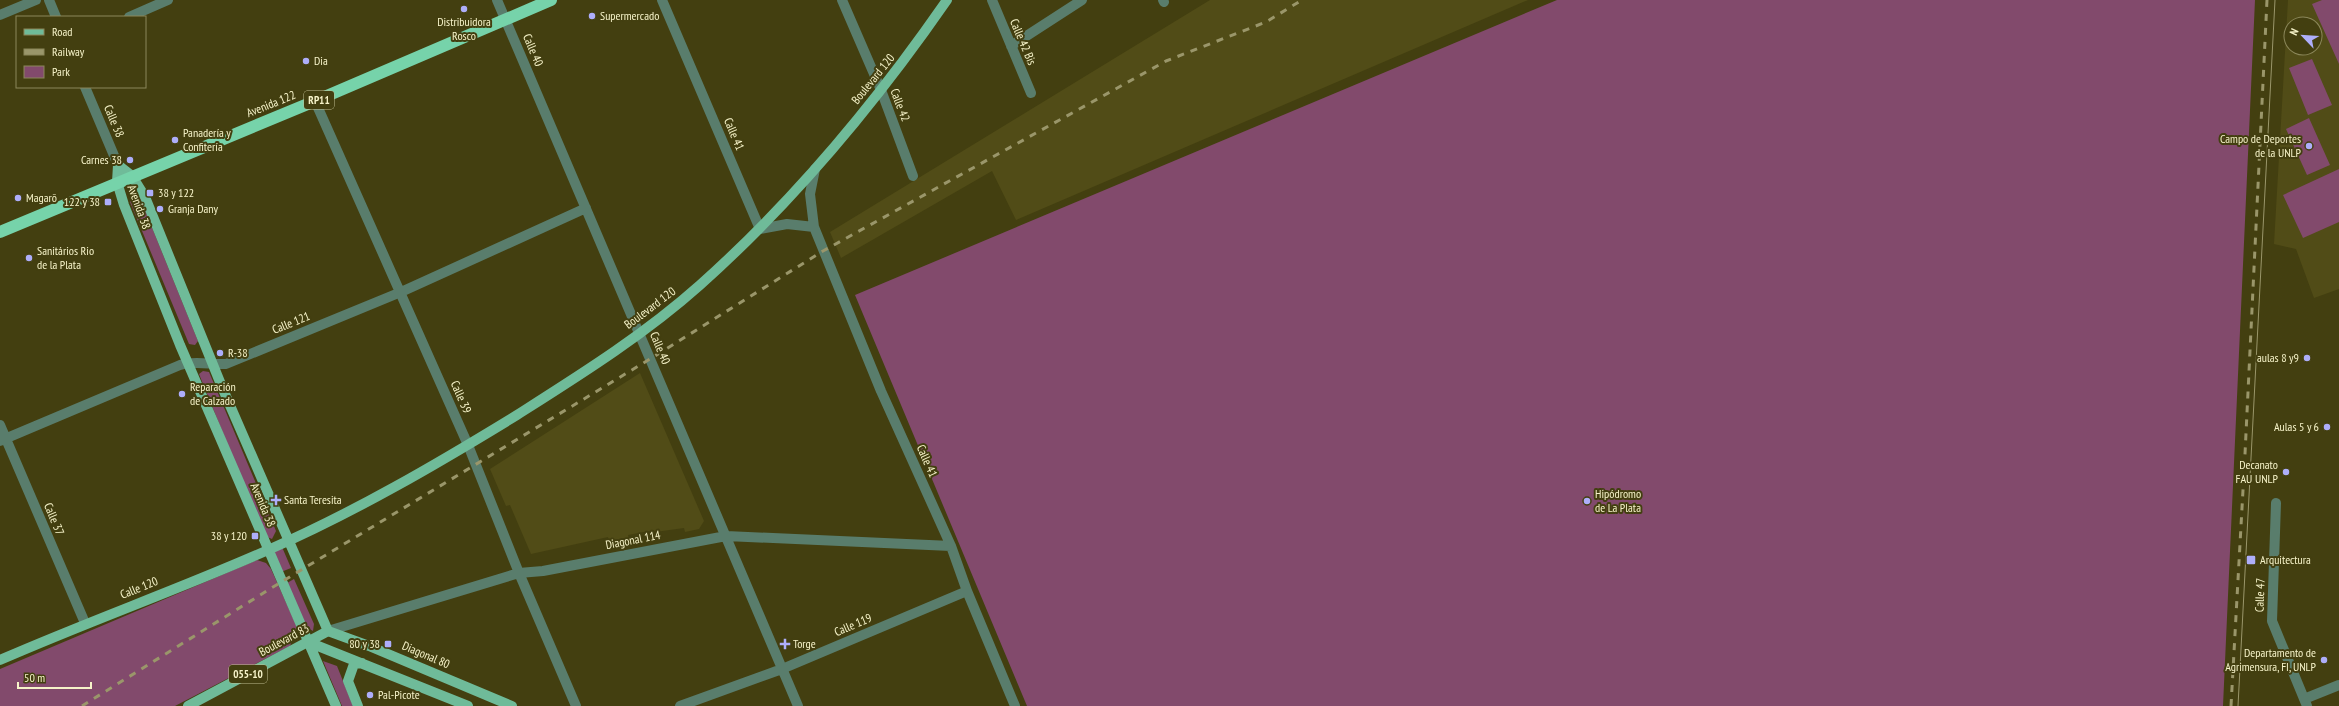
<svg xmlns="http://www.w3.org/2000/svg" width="2339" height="706" font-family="'PT Sans Narrow',sans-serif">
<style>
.built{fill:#514c17;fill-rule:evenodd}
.green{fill:#824a6c}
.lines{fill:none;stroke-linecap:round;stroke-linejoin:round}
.minor{stroke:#597d6c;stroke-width:10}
.major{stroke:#6fbb99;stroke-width:10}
.highway{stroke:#76d3aa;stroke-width:12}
.tram{stroke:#9a966a;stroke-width:1}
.rail{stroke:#9a966a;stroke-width:3;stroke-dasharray:7 7;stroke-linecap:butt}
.poi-dot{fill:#aeaefa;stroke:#433f10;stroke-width:1.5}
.labels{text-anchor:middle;stroke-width:4;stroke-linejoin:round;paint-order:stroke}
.shield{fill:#433f10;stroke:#c0bd92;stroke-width:1}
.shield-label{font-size:11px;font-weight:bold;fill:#f6f3c9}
.poi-label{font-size:12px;fill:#f6f3c9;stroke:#433f10;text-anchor:start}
.street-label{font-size:12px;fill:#f6f3c9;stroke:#433f10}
</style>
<rect width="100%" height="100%" fill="#433f10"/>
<path class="built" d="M1210,0H1528L1016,220L992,171L841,258L830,232Z
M2288,0H2339V289L2314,298L2296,249L2274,244ZM2291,24H2315V48H2291Z
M640,373L704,521L699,529L685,532L684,528L655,532L654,530L628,535L629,539L609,542L608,537L531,554L510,505L506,506L490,469Z"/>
<path class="green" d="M1557,0H2255L2223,706H1027L855,295Z
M2322,0H2339V64L2312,4Z
M2312,59L2332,105L2308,115L2289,68Z
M2309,118L2330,165L2307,175L2286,129Z
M2339,169V222L2303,238L2283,195Z
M134,198H140L198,341L195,345L189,344L130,202Z
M203,371L209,372L276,531L272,539L265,536L199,374Z
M282,547L291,568L281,572L272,551Z
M257,560L266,563L271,569L297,627L290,646L175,706H0V669Z
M294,579L314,624L313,631L306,627L287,583Z
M323,661L337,666L353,706H342Z"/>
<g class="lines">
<path class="minor" d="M49,0L56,17
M497,0L798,706
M662,0L760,229L787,224L814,227
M842,0L881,90L913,176
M992,0L1031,93
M1163,0L1164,2
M0,15L36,0
M129,17L168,0
M1011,46L1082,0
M85,87L118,165
M315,101L468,445L519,573L576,706
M815,169L810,194L814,227L881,391L951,546L967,591L1015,706
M0,425L85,623
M0,441L180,365C195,360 211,365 226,364L401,292L586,208
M2276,503L2272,621L2307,706
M328,631L519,573L543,571L726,536L951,546
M2304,699L2339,685
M680,706L782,669L967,591"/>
<path class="major" d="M118,165L117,182L124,205L180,345L336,706
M118,165L132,176L145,197L222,387L328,631
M328,631L369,646L512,706
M308,642L468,706
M0,660C89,621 180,589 268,550C355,512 437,464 517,415C580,375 644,335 700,285C794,201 875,104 947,0
M188,706L328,631
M358,706L348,681L354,664L362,663"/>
<path class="highway" d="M0,232L315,101L551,0"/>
<path class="tram" d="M2238,706L2275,0"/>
<path class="rail" d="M82,706L273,587L650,359L823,251L1166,61L1266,22L1302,0
M2231,706L2245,454L2267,0"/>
</g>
<g class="poi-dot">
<circle cx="464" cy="9" r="4"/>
<circle cx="592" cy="16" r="4"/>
<circle cx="306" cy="61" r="4"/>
<circle cx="175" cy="140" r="4"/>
<circle cx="2309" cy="146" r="4"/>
<circle cx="130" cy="160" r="4"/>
<rect x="146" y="189" width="8" height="8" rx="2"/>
<circle cx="18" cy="198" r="4"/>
<rect x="104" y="198" width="8" height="8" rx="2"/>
<circle cx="160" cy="209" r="4"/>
<circle cx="29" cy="258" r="4"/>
<circle cx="220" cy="353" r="4"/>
<circle cx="2307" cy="358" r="4"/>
<circle cx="182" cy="394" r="4"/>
<circle cx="2327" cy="427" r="4"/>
<circle cx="2286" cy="472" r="4"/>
<path d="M274 494h4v4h4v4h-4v4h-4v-4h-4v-4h4z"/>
<circle cx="1587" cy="501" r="4"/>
<rect x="251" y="532" width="8" height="8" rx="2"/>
<rect x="2246" y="555" width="10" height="10" rx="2"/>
<rect x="384" y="640" width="8" height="8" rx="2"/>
<path d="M783 638h4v4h4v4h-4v4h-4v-4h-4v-4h4z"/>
<circle cx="2324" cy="660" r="4"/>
<circle cx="370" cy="695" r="4"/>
</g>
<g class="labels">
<g class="shield">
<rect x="304" y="91" width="30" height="18" rx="3"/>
<rect x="229" y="665" width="38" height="18" rx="3"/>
</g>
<g class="shield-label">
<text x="319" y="104">RP11</text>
<text x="248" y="678">055-10</text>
</g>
<g class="poi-label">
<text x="600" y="20">Supermercado</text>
<text x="464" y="26" text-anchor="middle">Distribuidora<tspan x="464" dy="14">Rosco</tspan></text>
<text x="314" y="65">Dia</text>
<text x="183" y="137">Panadería y<tspan x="183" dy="14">Confitería</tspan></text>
<text x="2301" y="143" text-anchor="end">Campo de Deportes<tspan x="2301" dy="14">de la UNLP</tspan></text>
<text x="122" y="164" text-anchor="end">Carnes 38</text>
<text x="158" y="197">38 y 122</text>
<text x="26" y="202">Magarō</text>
<text x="100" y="206" text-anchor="end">122 y 38</text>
<text x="168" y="213">Granja Dany</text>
<text x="37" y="255">Sanitários Rio<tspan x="37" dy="14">de la Plata</tspan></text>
<text x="228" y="357">R-38</text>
<text x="2299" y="362" text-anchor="end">aulas 8 y9</text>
<text x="190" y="391">Reparación<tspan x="190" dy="14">de Calzado</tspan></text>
<text x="2319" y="431" text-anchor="end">Aulas 5 y 6</text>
<text x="2278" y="469" text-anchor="end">Decanato<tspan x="2278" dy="14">FAU UNLP</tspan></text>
<text x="1595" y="498">Hipódromo<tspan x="1595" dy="14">de La Plata</tspan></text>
<text x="284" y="504">Santa Teresita</text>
<text x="247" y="540" text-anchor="end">38 y 120</text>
<text x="2260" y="564">Arquitectura</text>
<text x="380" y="648" text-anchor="end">80 y 38</text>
<text x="793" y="648">Torge</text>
<text x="2316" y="657" text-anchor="end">Departamento de<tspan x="2316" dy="14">Agrimensura, FI, UNLP</tspan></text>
<text x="378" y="699">Pal-Picote</text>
</g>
<g class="street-label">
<text transform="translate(1023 42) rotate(67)" y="4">Calle 42 Bis</text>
<text transform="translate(533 50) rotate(67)" y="4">Calle 40</text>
<text transform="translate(873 79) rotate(-51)" y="4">Boulevard 120</text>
<text transform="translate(271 104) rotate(-22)" y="4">Avenida 122</text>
<text transform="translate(900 105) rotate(69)" y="4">Calle 42</text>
<text transform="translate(114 121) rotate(67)" y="4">Calle 38</text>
<text transform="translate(734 134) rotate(67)" y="4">Calle 41</text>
<text transform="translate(139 207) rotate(70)" y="4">Avenida 38</text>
<text transform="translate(650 308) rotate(-37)" y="4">Boulevard 120</text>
<text transform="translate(291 323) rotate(-22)" y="4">Calle 121</text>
<text transform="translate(660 348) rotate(67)" y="4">Calle 40</text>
<text transform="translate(461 397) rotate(66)" y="4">Calle 39</text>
<text transform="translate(927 461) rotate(66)" y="4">Calle 41</text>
<text transform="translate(263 505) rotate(67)" y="4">Avenida 38</text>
<text transform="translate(54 519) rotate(67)" y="4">Calle 37</text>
<text transform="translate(633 540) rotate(-11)" y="4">Diagonal 114</text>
<text transform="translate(139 588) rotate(-22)" y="4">Calle 120</text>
<text transform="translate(2260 595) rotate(-88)" y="4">Calle 47</text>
<text transform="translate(853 625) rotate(-23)" y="4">Calle 119</text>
<text transform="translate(284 640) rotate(-28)" y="4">Boulevard 83</text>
<text transform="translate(426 655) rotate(23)" y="4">Diagonal 80</text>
</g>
</g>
<rect x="16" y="16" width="130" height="72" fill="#433f10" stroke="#8b875a"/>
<rect x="24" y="29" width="20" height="6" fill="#6fbb99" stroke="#8b875a"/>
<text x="52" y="36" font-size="12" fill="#f6f3c9">Road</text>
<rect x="24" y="49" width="20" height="6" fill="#9a966a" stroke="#8b875a"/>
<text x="52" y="56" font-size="12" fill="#f6f3c9">Railway</text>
<rect x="24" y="66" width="20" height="12" fill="#824a6c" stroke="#8b875a"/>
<text x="52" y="76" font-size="12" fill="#f6f3c9">Park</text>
<g transform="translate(2303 36) rotate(295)"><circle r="19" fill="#433f10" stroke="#8b875a"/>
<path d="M0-3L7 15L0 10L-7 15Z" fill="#aeaefa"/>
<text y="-6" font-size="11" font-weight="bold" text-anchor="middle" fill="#f6f3c9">N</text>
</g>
<path d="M18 682v6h73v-6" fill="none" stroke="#f6f3c9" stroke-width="2"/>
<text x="24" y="682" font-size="12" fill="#f6f3c9" stroke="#433f10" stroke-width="3" paint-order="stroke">50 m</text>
</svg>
